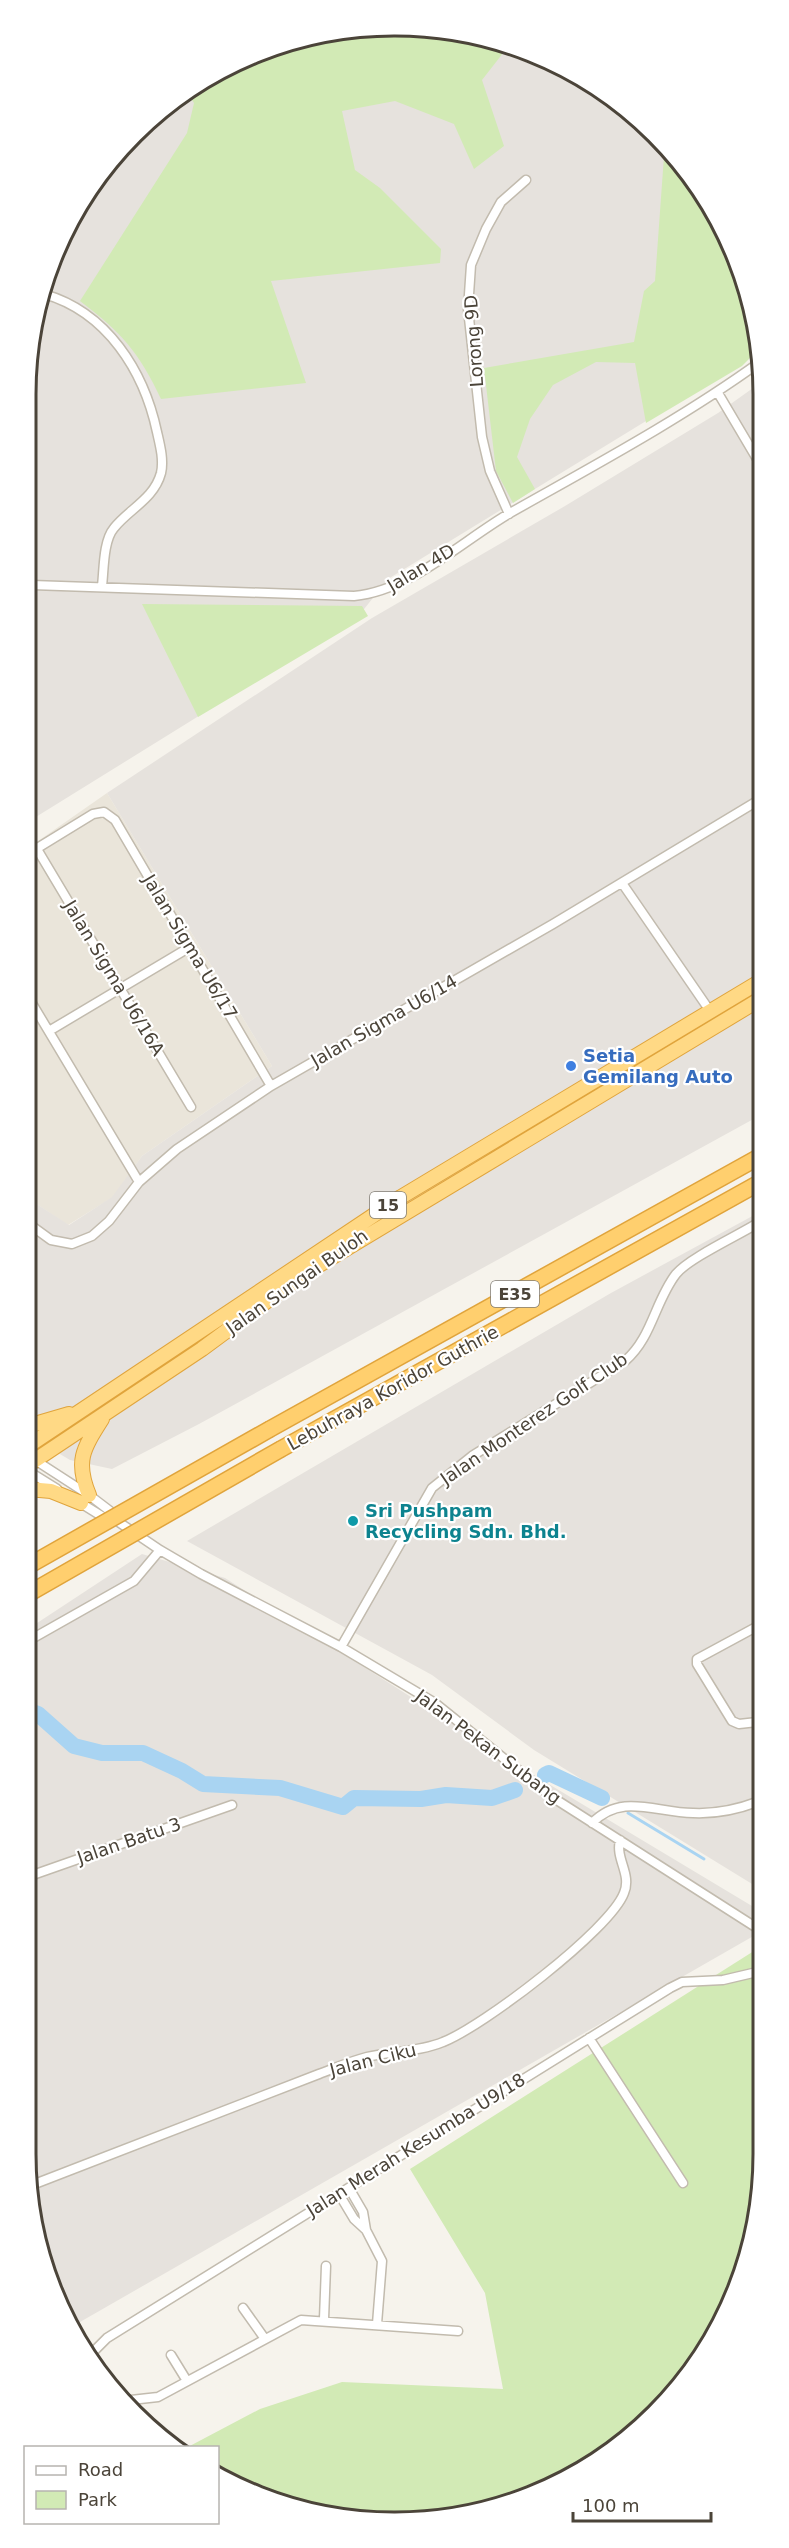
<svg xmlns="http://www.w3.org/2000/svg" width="789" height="2548" font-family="'DejaVu Sans',sans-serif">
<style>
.residential{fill:#eae5da}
.industrial{fill:#e6e2dd}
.green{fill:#d2eab5}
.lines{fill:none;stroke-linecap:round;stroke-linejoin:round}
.stream{stroke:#a9d4f2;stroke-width:3}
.river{stroke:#a9d4f2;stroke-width:16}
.minor-casing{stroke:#c2bbae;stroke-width:11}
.trunk-casing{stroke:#e0a43c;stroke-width:16}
.motorway-casing{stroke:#e0a43c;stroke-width:18}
.minor{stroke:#fff;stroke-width:8}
.trunk{stroke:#ffd985;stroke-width:14}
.motorway{stroke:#ffcf6e;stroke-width:15}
.motorway-bridge-casing{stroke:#e0a43c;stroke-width:18;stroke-linecap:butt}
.motorway-bridge{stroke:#ffcf6e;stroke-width:15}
.shop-dot{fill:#3f7fe0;stroke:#fff;stroke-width:2}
.culture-dot{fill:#0f9aa8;stroke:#fff;stroke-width:2}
.labels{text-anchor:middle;stroke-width:4.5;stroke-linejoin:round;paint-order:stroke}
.shield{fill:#fff;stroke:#817c74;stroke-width:1.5}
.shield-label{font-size:16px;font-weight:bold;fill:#4b4439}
.street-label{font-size:18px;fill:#4b4439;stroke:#fff}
.shop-label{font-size:18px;font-weight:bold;fill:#366cbe;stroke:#fff;text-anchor:start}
.culture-label{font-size:18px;font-weight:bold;fill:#0d838f;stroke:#fff;text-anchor:start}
.rim{fill:none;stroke:#4b4439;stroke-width:3}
</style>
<rect width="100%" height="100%" fill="#f6f3ec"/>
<path class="residential" d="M107,793L272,1066L142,1156L113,1197L68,1225L29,1199L31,846Z"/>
<path class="industrial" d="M323,33H467L579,75L656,134L726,232L731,369L388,579L357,618L31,820L33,322L88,189L190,88Z
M760,383L759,1116L199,1424L112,1469L70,1460L28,1435L29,1199L69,1225L112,1197L142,1156L272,1066L107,793L372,618L565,506L718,413Z
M758,1213L757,1887L534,1750L432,1675L187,1541L611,1293Z
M142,1554L225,1578L517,1765L757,1909V1934L73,2326L53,2294L26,2153L28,1629Z"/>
<path class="green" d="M323,33H467L507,48L482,80L504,146L474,169L454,124L395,101L342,111L355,170L380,188L441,249L440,263L271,281L306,383L161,399C139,352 121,332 80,301L187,133L194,103L186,91Z
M664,156L672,157L726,232L760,348L742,366L646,423L635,363L596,362L553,385L530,419L517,457L535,489L513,503L496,471L484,368L634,342L644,291L655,281Z
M142,604L362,606L368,616L198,717Z
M757,1949L756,2226L701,2358L619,2446L490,2510L347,2519L231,2484L218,2474V2448H186L260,2409L342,2382L503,2389L485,2293L410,2169Z"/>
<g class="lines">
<path class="stream" d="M628,1813L704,1859"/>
<path class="river" d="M27,1710L38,1714L74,1746L102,1753H143L182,1771L203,1784L280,1788L343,1807L354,1798L421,1799L446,1795L492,1798L515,1790
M545,1775L549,1773L602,1798"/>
<defs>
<path id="minor" d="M44,294C107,312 144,371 157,432C160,445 164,460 161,473C154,499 129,509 114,528C103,541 104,570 102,586
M718,393L760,464
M509,514L490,471L482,437L468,309L471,265L486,229L501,202L526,180
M32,585L354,596C410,591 462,541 510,513C595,465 681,419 760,362
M37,849L191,1107
M31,852L93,814L104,812L115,820L271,1086
M622,883L710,1011
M30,1000L139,1182
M49,1031L190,947
M29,1224L51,1240L72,1244L92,1236L109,1221L139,1182L177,1149L271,1086L553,924L759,800
M35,1460L89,1495L110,1511L120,1523L160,1550L201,1574L341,1647L435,1703L552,1797L757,1928
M28,1471L57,1489
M79,1502L108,1520
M28,1641L134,1581L160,1550
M341,1647L432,1488L472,1456L625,1361C652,1338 655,1301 676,1274C689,1258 739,1235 758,1223
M757,1722L739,1724L732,1721L697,1664V1659L758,1626
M592,1823C622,1792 656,1813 693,1813C716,1814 736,1810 757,1802
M27,1877L232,1805
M589,2038L683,2183
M32,2185L319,2074C335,2068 351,2061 367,2057C392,2051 419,2052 443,2042C482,2027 610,1930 624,1893C632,1874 615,1859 620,1840
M349,2188L363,2212L366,2230L382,2261L377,2324
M339,2194L354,2219L366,2230
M243,2308L265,2339
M324,2319L326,2266
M91,2354L107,2338L670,1988L682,1982L723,1980L757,1972
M171,2355L187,2381
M122,2401L158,2397L301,2320L458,2331"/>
<path id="trunk" d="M28,1426L69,1414
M28,1446L401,1197L759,982
M28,1465L202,1349L301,1276L759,1000
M28,1489L51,1491L81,1503
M89,1495C75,1461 83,1449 102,1419"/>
<path id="motorway" d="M270,1429L759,1157
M281,1449L759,1183"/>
</defs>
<use href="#minor" class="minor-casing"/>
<use href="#trunk" class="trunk-casing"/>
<use href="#motorway" class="motorway-casing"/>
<use href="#minor" class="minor"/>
<use href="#trunk" class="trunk"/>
<use href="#motorway" class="motorway"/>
<defs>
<path id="motorway-bridge" d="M28,1566L270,1429
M28,1594L281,1449"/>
</defs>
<use href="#motorway-bridge" class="motorway-bridge-casing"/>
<use href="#motorway-bridge" class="motorway-bridge"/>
</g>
<circle class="shop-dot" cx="571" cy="1066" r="6"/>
<circle class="culture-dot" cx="353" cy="1521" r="6"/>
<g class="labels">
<g class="shield">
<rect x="370" y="1192" width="36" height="26" rx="4.5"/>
<rect x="491" y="1281" width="48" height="26" rx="4.5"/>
</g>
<g class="shield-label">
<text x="388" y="1211">15</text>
<text x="515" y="1300">E35</text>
</g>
<g class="street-label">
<text transform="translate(474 341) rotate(-94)" y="6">Lorong 9D</text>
<text transform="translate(421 568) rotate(-31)" y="6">Jalan 4D</text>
<text transform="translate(190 947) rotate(59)" y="6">Jalan Sigma U6/17</text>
<text transform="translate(114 978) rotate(59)" y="6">Jalan Sigma U6/16A</text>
<text transform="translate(384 1021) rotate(-30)" y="6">Jalan Sigma U6/14</text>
<text transform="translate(297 1282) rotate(-35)" y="6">Jalan Sungai Buloh</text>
<text transform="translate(393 1388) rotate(-29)" y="6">Lebuhraya Koridor Guthrie</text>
<text transform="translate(534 1419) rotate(-34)" y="6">Jalan Monterez Golf Club</text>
<text transform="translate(488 1747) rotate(37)" y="6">Jalan Pekan Subang</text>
<text transform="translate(129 1841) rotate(-19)" y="6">Jalan Batu 3</text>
<text transform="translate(373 2060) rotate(-14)" y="6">Jalan Ciku</text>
<text transform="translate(416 2145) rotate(-32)" y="6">Jalan Merah Kesumba U9/18</text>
</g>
<g class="shop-label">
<text x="583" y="1062">Setia<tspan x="583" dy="21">Gemilang Auto</tspan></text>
</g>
<g class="culture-label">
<text x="365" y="1517">Sri Pushpam<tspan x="365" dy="21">Recycling Sdn. Bhd.</tspan></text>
</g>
</g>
<path d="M0 0H789V2548H0ZM394 36H395A358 358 0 0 1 753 394V2154A358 358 0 0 1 395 2512H394A358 358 0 0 1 36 2154V394A358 358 0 0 1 394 36Z" fill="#fff" fill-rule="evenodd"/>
<path class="rim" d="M394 36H395A358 358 0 0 1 753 394V2154A358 358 0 0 1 395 2512H394A358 358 0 0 1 36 2154V394A358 358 0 0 1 394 36Z"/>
<rect x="24" y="2446" width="195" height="78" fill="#ffffff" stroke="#b7b4b0" stroke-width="1.5"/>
<rect x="36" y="2466" width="30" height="9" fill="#ffffff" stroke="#b7b4b0" stroke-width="1.5"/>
<text x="78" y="2476" font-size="18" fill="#4b4439">Road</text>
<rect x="36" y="2491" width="30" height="18" fill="#d2eab5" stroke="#b7b4b0" stroke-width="1.5"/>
<text x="78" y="2506" font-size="18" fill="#4b4439">Park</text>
<path d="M573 2512v9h138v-9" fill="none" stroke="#4b4439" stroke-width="3"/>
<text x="582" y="2512" font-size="18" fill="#4b4439" stroke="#ffffff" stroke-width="4.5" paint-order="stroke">100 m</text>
</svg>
